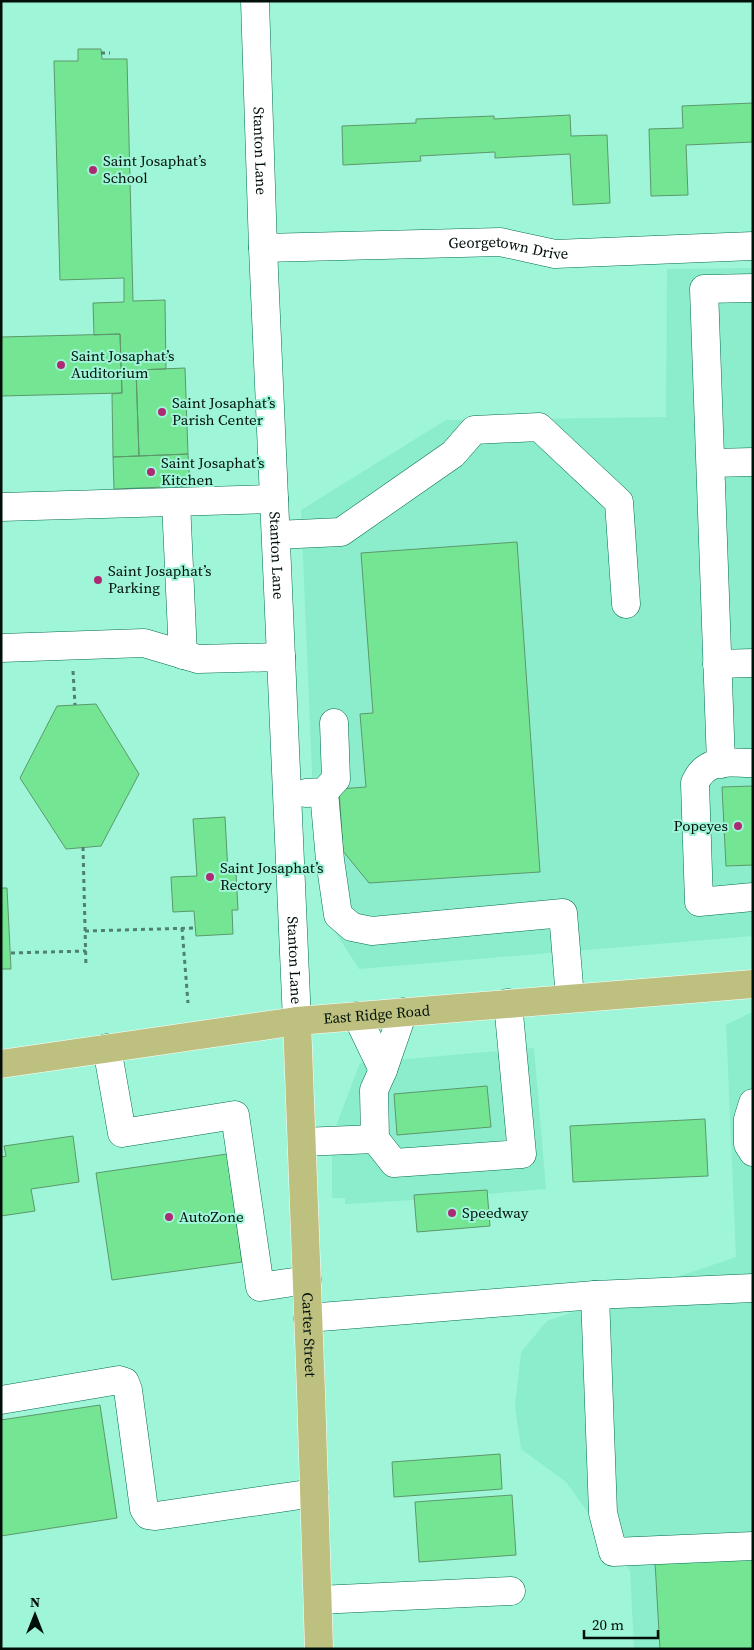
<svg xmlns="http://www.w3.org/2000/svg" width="754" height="1650" font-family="'Source Serif 4',serif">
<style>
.built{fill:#8cedcd}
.building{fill:#74e693;stroke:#5c986b}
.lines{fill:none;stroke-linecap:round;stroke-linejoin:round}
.minor-casing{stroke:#006c54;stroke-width:29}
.major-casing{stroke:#fff;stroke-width:29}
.path{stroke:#4f8170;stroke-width:3;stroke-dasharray:4 4;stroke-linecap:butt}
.minor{stroke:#fff;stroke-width:28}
.major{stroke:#bec080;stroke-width:28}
.poi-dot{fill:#ac2974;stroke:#9ff5d8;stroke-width:2}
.labels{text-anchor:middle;stroke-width:4;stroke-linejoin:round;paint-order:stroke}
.street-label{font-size:15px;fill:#001009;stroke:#9ff5d8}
.poi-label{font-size:15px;fill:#001009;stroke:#9ff5d8;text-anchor:start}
</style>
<rect width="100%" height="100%" fill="#9ff5d8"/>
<path class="built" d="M753,268V936L359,969L330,924L312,775L301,510L446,420L666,417L667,269Z
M750,1013H753V1649H634L630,1571L566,1482L521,1449L515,1406L521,1352L547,1321L736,1257L726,1025Z
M534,1048L546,1189L488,1194L490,1226L417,1232L414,1200L345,1204V1198H332V1136L360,1063Z"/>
<path class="building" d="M78,49H101L102,59H127L133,301L165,300L166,369L136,370L139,456L113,457L112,394L122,393L120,334L94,335L93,303L124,302V278L60,280L54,61H78Z
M753,103V142L686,145L688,195L651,196L649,129L683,128L682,106Z
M570,115L571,136L607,135L610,203L573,205L570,154L495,158V152L420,156L421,161L343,165L342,126L416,123V119L494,116V119Z
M120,334L122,393L1,396V337Z
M185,368L188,454L139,456L136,370Z
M188,454L190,486L114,489L113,457Z
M517,542L540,872L369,883L343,851L339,789L366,787L360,714L373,713L361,553Z
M96,704L139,774L101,846L66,849L20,778L57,706Z
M753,786V865L726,866L722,787Z
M225,817L228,873L236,872L238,910H232L233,934L196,936L194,911L173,912L171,877L197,876L193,819Z
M1,888H7L11,969H1Z
M487,1086L491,1127L397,1135L394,1094Z
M705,1119L708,1176L573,1182L570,1126Z
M73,1136L79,1182L31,1189L35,1211L1,1216V1157L6,1156L4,1146Z
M227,1154L242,1262L112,1280L96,1173Z
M487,1190L490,1226L417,1232L414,1195Z
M100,1405L117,1518L1,1536V1420Z
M500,1454L502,1489L394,1497L392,1462Z
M512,1495L516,1555L419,1562L415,1502Z
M753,1557V1649H660L655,1562Z"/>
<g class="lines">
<defs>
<g id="minor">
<path id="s1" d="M255,1L263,248L297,1021"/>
<path id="s2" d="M263,248L500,242L555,254L753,246"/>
<path d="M711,463L753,462"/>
<path d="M176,502L183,655"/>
<path d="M1,507L274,499"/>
<path d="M276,535L341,532L453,454L474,430L539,427L619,502L626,604"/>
<path d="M1,648L144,643L198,659L281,657"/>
<path d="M717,664L753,663"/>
<path d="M753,763C729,763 706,757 695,783L699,902L753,897"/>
<path d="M721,764L704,289L753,288"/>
<path d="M324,792L330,860L338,915L352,927L372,931L563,913L570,998"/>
<path d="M306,793L324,792L336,779L334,723"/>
<path d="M403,1012L383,1070L374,1090L375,1139L394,1163L522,1154L508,1003"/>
<path d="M357,1016L383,1070"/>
<path d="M107,1048L122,1133L235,1115L260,1287L307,1280"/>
<path d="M753,1103L748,1119V1144L753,1152"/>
<path d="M302,1142L375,1139"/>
<path d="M595,1295L603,1513L613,1552L753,1546"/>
<path d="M308,1318L595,1295L753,1288"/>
<path d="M1,1400L119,1380L125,1382L128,1390L144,1509L148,1515L156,1516L314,1493"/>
<path d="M318,1600L511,1591"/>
</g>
<g id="major">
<path id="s3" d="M297,1021L311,1392L319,1649"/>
<path id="s4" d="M1,1064L297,1021L753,984"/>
</g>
</defs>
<use href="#minor" class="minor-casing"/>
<use href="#major" class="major-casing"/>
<path class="path" d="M101,53H110
M166,358H175
M73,671L75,705
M83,847L86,967
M182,928L188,1003
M85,931L195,928
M11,953L86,951"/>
<use href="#minor" class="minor"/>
<use href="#major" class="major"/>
</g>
<g class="poi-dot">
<circle cx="93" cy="170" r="5"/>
<circle cx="61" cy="365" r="5"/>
<circle cx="162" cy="412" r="5"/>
<circle cx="151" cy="472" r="5"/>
<circle cx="98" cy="580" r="5"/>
<circle cx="738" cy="826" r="5"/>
<circle cx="210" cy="877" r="5"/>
<circle cx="452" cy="1213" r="5"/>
<circle cx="169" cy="1217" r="5"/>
</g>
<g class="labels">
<g class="street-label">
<text dy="5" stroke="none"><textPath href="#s1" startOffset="150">Stanton Lane</textPath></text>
<text dy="5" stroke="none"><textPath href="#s2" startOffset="246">Georgetown Drive</textPath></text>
<text dy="5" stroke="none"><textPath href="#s1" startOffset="555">Stanton Lane</textPath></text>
<text dy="5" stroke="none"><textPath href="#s1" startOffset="960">Stanton Lane</textPath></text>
<text dy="5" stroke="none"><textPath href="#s4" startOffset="379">East Ridge Road</textPath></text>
<text dy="5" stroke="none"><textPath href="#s3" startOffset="314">Carter Street</textPath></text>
</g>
<g class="poi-label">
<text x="103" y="166">Saint Josaphat’s<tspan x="103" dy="17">School</tspan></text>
<text x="71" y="361">Saint Josaphat’s<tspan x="71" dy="17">Auditorium</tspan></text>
<text x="172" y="408">Saint Josaphat’s<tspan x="172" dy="17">Parish Center</tspan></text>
<text x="161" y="468">Saint Josaphat’s<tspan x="161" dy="17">Kitchen</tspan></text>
<text x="108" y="576">Saint Josaphat’s<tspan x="108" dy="17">Parking</tspan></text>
<text x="728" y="831" text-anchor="end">Popeyes</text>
<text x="220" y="873">Saint Josaphat’s<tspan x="220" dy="17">Rectory</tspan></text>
<text x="462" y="1218">Speedway</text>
<text x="179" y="1222">AutoZone</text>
</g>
</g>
<rect width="754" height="1650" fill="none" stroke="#001009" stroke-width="5"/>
<g transform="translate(35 1615)" stroke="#9ff5d8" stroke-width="4" paint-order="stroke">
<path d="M0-4L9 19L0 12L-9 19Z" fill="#001009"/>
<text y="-8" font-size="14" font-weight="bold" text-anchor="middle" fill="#001009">N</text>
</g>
<path d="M584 1630v8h74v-8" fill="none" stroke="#001009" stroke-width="2.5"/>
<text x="592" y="1630" font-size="15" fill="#001009" stroke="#9ff5d8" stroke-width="4" paint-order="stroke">20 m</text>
</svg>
